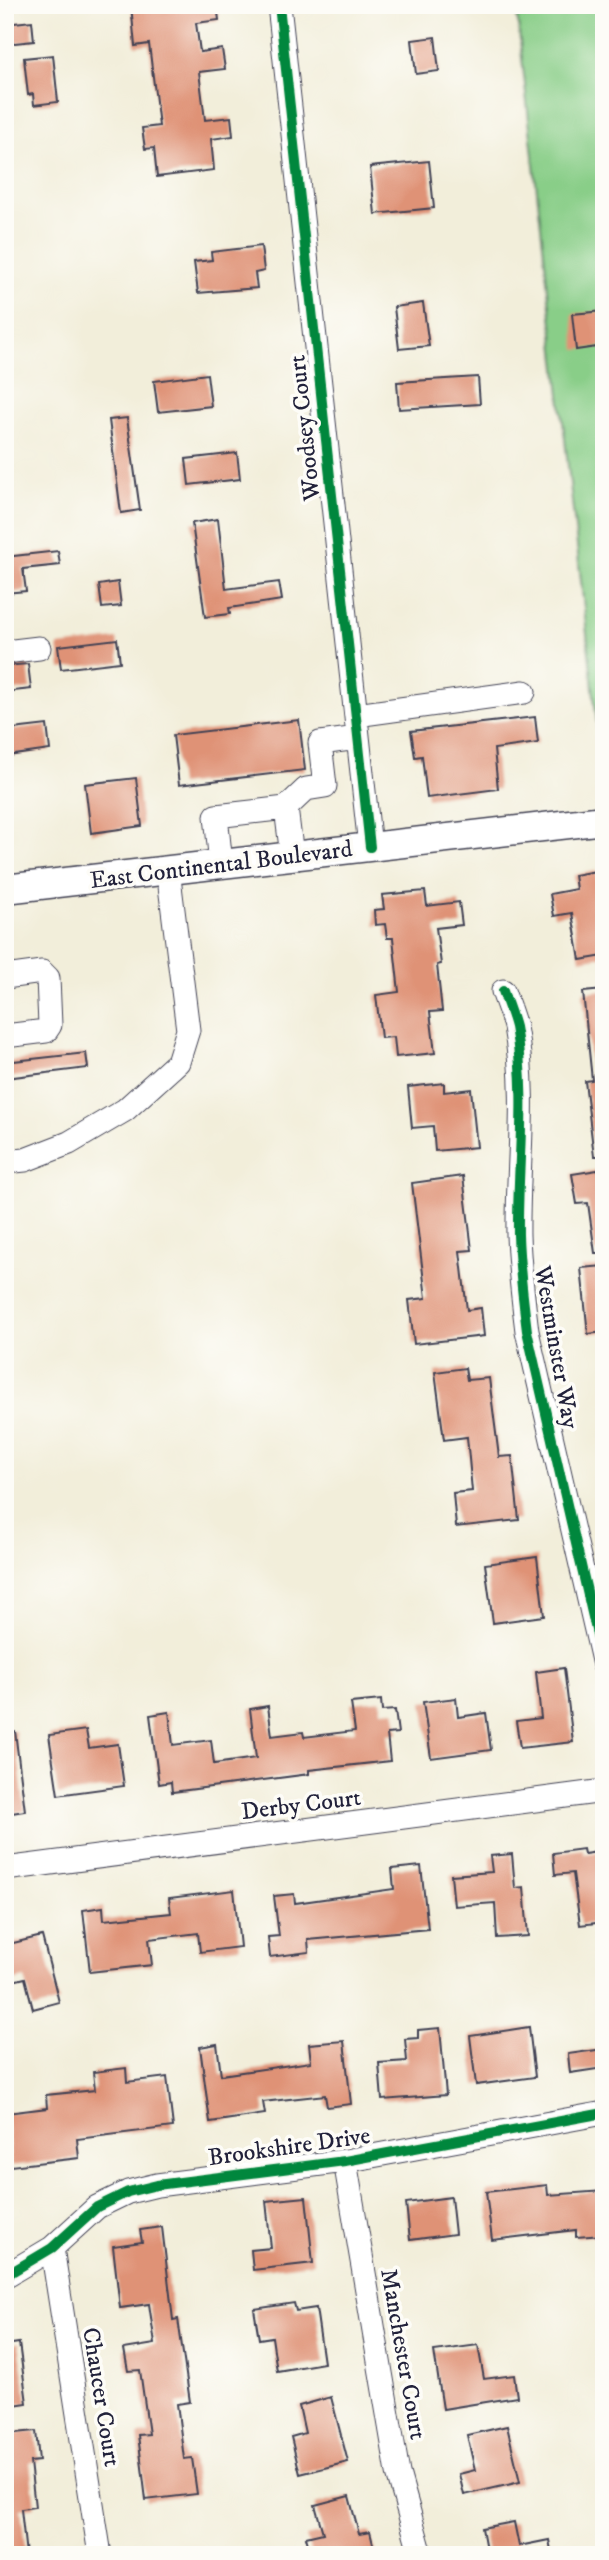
<svg xmlns="http://www.w3.org/2000/svg" width="609" height="2560" font-family="'IM FELL DW Pica',serif">
<style>
.green{fill:#89ce88;stroke:#567862;stroke-width:2}
.building{fill:#df9276}
.lines{fill:none;stroke-linecap:round;stroke-linejoin:round}
.minor-casing{stroke:#414153;stroke-width:25}
.major-casing{stroke:#414153;stroke-width:31}
.minor{stroke:#fff;stroke-width:23}
.major{stroke:#fff;stroke-width:28}
.cycleway-casing{stroke:#fdfcf7;stroke-width:15}
.cycleway{stroke:#00873e;stroke-width:10}
.labels{text-anchor:middle;stroke-width:7;stroke-linejoin:round;paint-order:stroke}
.street-label{font-size:24px;fill:#22223b;stroke:#fdfcf7}
</style>
<rect width="100%" height="100%" fill="#fdfcf7"/>
<filter id="ink" filterUnits="userSpaceOnUse"><feTurbulence type="fractalNoise" baseFrequency=".0143" numOctaves="2"/><feDisplacementMap in="SourceGraphic" scale="14" xChannelSelector="R" yChannelSelector="G"/><feConvolveMatrix kernelMatrix="1 2 1 2 8 2 1 2 1" color-interpolation-filters="sRGB"/></filter>
<filter id="wash" filterUnits="userSpaceOnUse"><feTurbulence type="fractalNoise" baseFrequency=".00686" numOctaves="4" result="noise"/><feDisplacementMap in="SourceGraphic" scale="28" xChannelSelector="R" yChannelSelector="G"/><feGaussianBlur stdDeviation="1.57" result="paint"/><feColorMatrix in="noise" values="0 0 0 0 0 0 0 0 0 0 0 0 0 0 0 0 0 1.4 0 .05"/><feComposite in="paint" operator="in"/></filter>
<g filter="url(#wash)">
<rect width="100%" height="100%" fill="#f2eeda"/>
<path class="green" d="M516,5H604V785Z"/>
<g id="blocks">
<path class="building" d="M131,5H217L219,20L196,23L200,52L222,49L225,69L199,72L205,120L231,117L233,136L211,139L214,170L157,177L154,148L145,149L142,128L159,126L149,44L135,46Z
M32,21L34,41L5,44V24Z
M435,37L439,71L416,74L412,40Z
M53,55L58,102L34,105L33,94L28,95L24,58Z
M429,161L434,208L375,214L370,167Z
M261,246L264,271L255,273L257,288L198,293L194,262L212,260L211,252Z
M423,303L429,346L399,349L394,307Z
M604,311V346L576,350L572,314Z
M207,374L211,406L158,412L154,381Z
M478,377L480,404L399,409L397,382Z
M127,418L140,510L121,513L109,420Z
M237,453L240,479L189,485L186,459Z
M218,519L226,589L279,582L282,600L229,608L230,614L205,617L192,523Z
M58,551L60,565L23,569L26,591L5,593V557Z
M118,582L121,606L102,608L99,585Z
M117,639L120,662L61,669L58,646Z
M28,664L31,689L5,692V666Z
M535,717L538,743L494,749L498,789L427,798L422,756L415,757L411,731Z
M299,720L305,770L179,785L173,735Z
M47,725L50,750L7,756L5,730Z
M136,778L142,826L91,833L85,784Z
M596,871L598,883L604,882V956L580,960L572,913L554,916L550,894L576,889L574,875Z
M425,891L427,906L459,902L462,925L436,928L441,964L437,965L442,1011L430,1012L435,1053L396,1057L394,1037L381,1038L376,995L399,992L393,938H387L385,924L375,925L374,910L384,909L382,895Z
M604,990V1156H594L585,1081L592,1080L583,992Z
M86,1053L88,1068L5,1078V1062Z
M444,1083V1092L471,1089L477,1147L435,1151L433,1126L412,1128L408,1087Z
M604,1169V1253H595L588,1203L577,1204L572,1174Z
M463,1176L472,1250L460,1251L467,1310L481,1308L484,1336L414,1344L409,1300L426,1298L412,1183Z
M604,1266V1332L588,1334L581,1268Z
M465,1368L467,1380L489,1378L499,1457L512,1456L519,1520L456,1527L453,1493L472,1491L467,1437L444,1440L435,1372Z
M537,1557L544,1616L493,1623L485,1564Z
M564,1668L573,1742L520,1748L516,1721L541,1718L536,1672Z
M456,1698L458,1717L486,1713L491,1750L431,1758L423,1702Z
M381,1700L382,1711L395,1710L398,1733L387,1734L390,1761L309,1770V1774L172,1792L171,1782L159,1784L150,1715L169,1712L173,1745L211,1740L214,1764L256,1758L250,1709L268,1706L272,1736L303,1732L304,1737L355,1731L351,1703Z
M86,1730L89,1748L118,1744L124,1786L58,1795L49,1735Z
M15,1731L25,1811L5,1814V1732Z
M583,1849L584,1854L604,1851V1922L580,1925L573,1873L555,1875L553,1853Z
M512,1854L515,1888L524,1887L528,1936L497,1938L495,1903L454,1906L451,1875L492,1872L490,1856Z
M421,1866L428,1929L308,1940L309,1952L270,1957L268,1937L279,1936L274,1896L294,1894L295,1903L394,1889L392,1869Z
M234,1890L240,1947L200,1952L198,1933L149,1939L152,1965L90,1972L83,1910L103,1907L104,1920L171,1913L169,1898Z
M42,1936L59,2002L33,2009L25,1978L5,1983V1945Z
M529,2027L535,2077L476,2085L470,2036Z
M440,2028L446,2095L382,2100L379,2063L407,2061L405,2039L418,2038V2030Z
M344,2041L351,2104L327,2107L325,2095L263,2102L265,2114L210,2122L200,2047L217,2044L221,2075L311,2062L309,2044Z
M604,2049V2068L570,2073L568,2054Z
M126,2068L127,2082L167,2077L173,2127L77,2139L79,2158L11,2166L6,2113L47,2108L46,2095L95,2090L93,2072Z
M547,2185L548,2195L604,2191V2235L576,2237V2230L492,2240L486,2192Z
M306,2197L313,2263L253,2270L251,2250L271,2248L266,2201Z
M451,2197L455,2234L410,2240L406,2203Z
M162,2227L173,2320L178,2319L190,2402L177,2404L184,2459L192,2458L197,2494L146,2500L138,2435L149,2434L140,2370L128,2371L124,2349L155,2344L149,2304L120,2308L113,2246L142,2242L140,2230Z
M294,2303L296,2311L316,2308L324,2363L277,2371L272,2337L259,2339L254,2309Z
M19,2343L27,2403L7,2406L5,2345Z
M478,2345L484,2379L514,2375L517,2397L443,2409L434,2351Z
M331,2397L348,2462L300,2474L291,2437L305,2433L299,2406Z
M507,2426L520,2482L464,2495L459,2474L475,2470L467,2435Z
M36,2431L39,2461L30,2462L35,2507L21,2509L26,2555H5V2434Z
M349,2496L359,2534L370,2532L375,2552L366,2555H311L306,2537L323,2533L315,2505Z
M514,2522L519,2546L549,2540L552,2555H487L482,2528Z"/>
</g>
</g>
<g filter="url(#ink)">
<use href="#blocks" fill-opacity="0" stroke="#414153" stroke-width="2"/>
<g class="lines">
<defs>
<path id="minor" d="M279,5L370,847
M5,652L39,648
M356,715L524,692
M286,808L306,789L325,786L320,743L358,738
M221,864L216,816L286,808L292,856
M5,977L42,972L48,978L50,1025L46,1031L5,1036
M503,991C507,1003 512,1015 515,1027C528,1095 517,1166 518,1235C519,1267 523,1299 527,1331L604,1665
M5,1162L25,1160L69,1143L125,1110L178,1062L188,1030L168,870
M5,1869L604,1791
M345,2161L398,2473L421,2555
M52,2248L100,2555
M5,2276L52,2248L97,2207L128,2192L157,2185L345,2161L604,2113"/>
<path id="major" d="M5,889L604,820"/>
</defs>
<use href="#minor" class="minor-casing"/>
<use href="#major" class="major-casing"/>
<use href="#minor" class="minor"/>
<use href="#major" class="major"/>
<defs>
<path id="cycleway" d="M279,5L370,847
M503,991C507,1003 512,1015 515,1027C528,1095 517,1166 518,1235C519,1267 523,1299 527,1331L604,1665
M5,2276L52,2248L97,2207L128,2192L157,2185L345,2161L604,2113"/>
</defs>
<use href="#cycleway" class="cycleway-casing"/>
<use href="#cycleway" class="cycleway"/>
</g>
</g>
<g class="labels">
<g class="street-label">
<text transform="translate(304 428) rotate(-96)" y="8">Woodsey Court</text>
<text transform="translate(221 864) rotate(-7)" y="8">East Continental Boulevard</text>
<text transform="translate(557 1347) rotate(80)" y="8">Westminster Way</text>
<text transform="translate(301 1804) rotate(-7)" y="8">Derby Court</text>
<text transform="translate(289 2146) rotate(-8)" y="8">Brookshire Drive</text>
<text transform="translate(404 2354) rotate(80)" y="8">Manchester Court</text>
<text transform="translate(102 2397) rotate(81)" y="8">Chaucer Court</text>
</g>
</g>
<rect width="609" height="2560" fill="none" stroke="#fdfcf7" stroke-width="28"/>
</svg>
